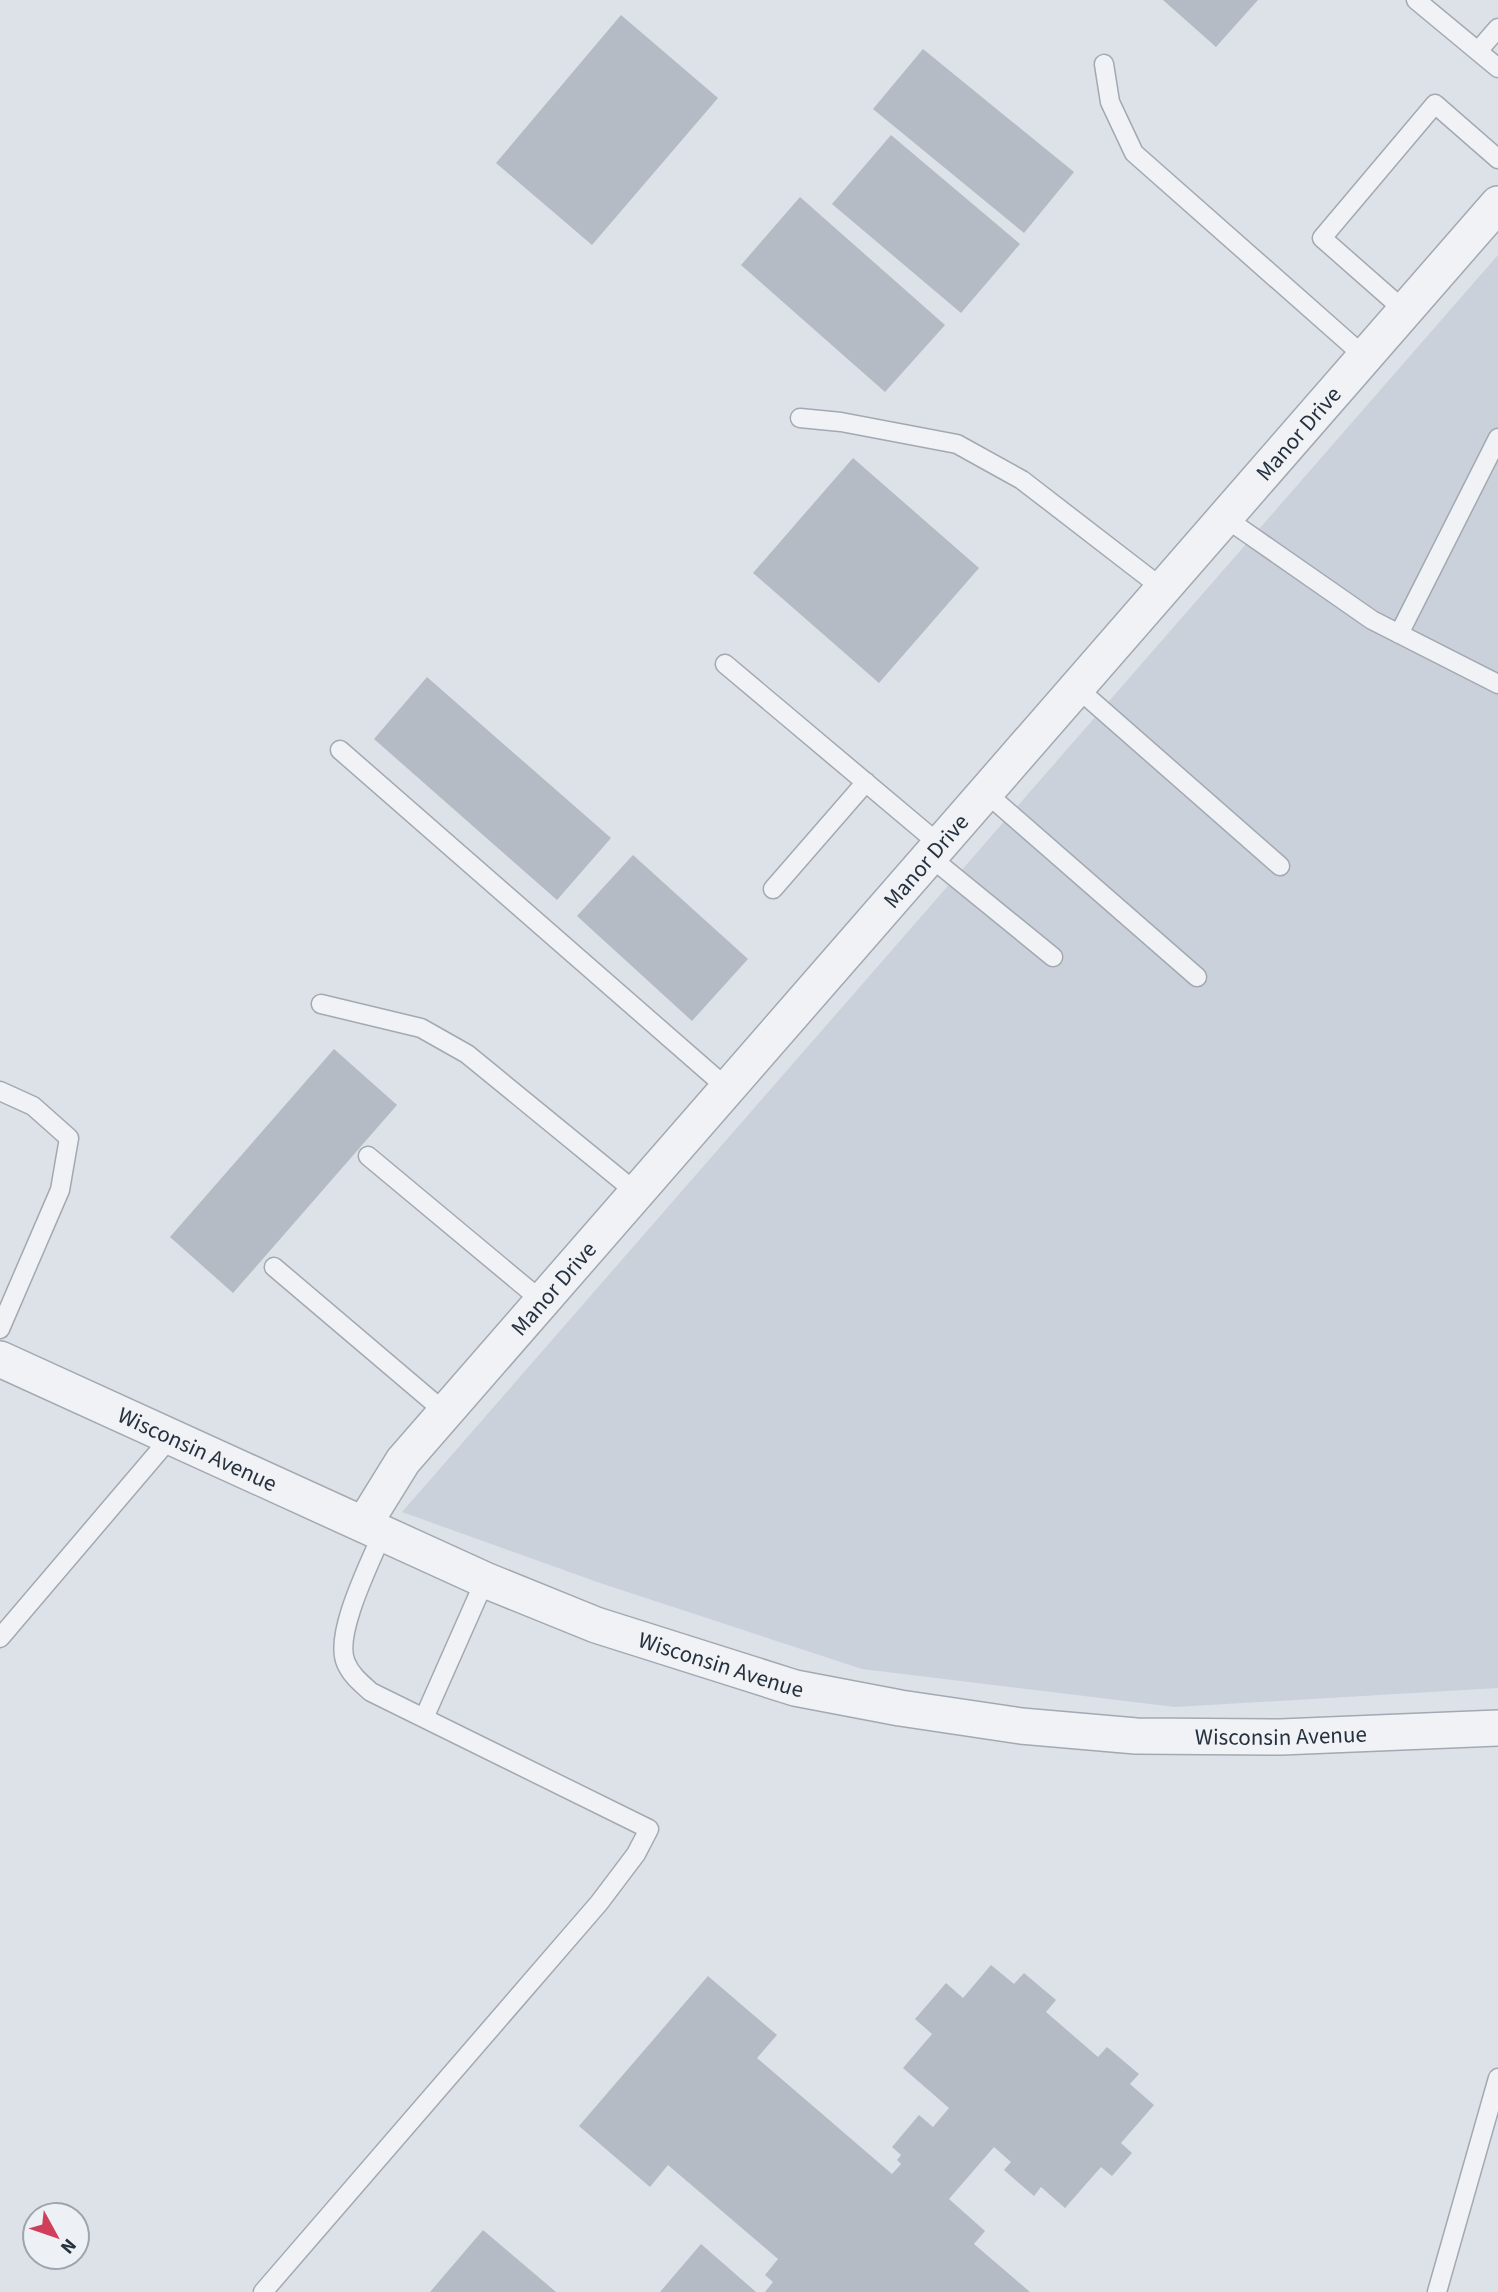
<svg xmlns="http://www.w3.org/2000/svg" width="1498" height="2292" font-family="'Source Sans 3',sans-serif">
<style>
.built{fill:#cbd1da}
.building{fill:#b5bbc4}
.lines{fill:none;stroke-linecap:round;stroke-linejoin:round}
.service-casing{stroke:#a2a9b2;stroke-width:21}
.minor-casing{stroke:#a2a9b2;stroke-width:38}
.service{stroke:#f0f2f6;stroke-width:18}
.minor{stroke:#f0f2f6;stroke-width:35}
.labels{text-anchor:middle;stroke-width:6;stroke-linejoin:round;paint-order:stroke}
.street-label{font-size:23px;fill:#26313f;stroke:#edf1f5}
</style>
<rect width="100%" height="100%" fill="#dde2e8"/>
<path class="built" d="M1498,255V1688L1175,1707L862,1669L600,1583L402,1512Z"/>
<path class="building" d="M1163,0H1258L1216,47Z
M621,15L718,98L592,245L496,163Z
M923,49L1074,172L1024,233L873,109Z
M891,135L1020,244L961,313L832,204Z
M800,197L945,325L885,392L741,265Z
M853,458L979,568L879,683L753,573Z
M427,677L611,838L557,900L374,739Z
M633,855L748,959L692,1021L577,916Z
M334,1049L397,1105L233,1293L170,1237Z
M991,1965L1014,1984L1024,1973L1056,2000L1046,2012L1098,2057L1107,2047L1139,2074L1130,2084L1154,2105L1121,2143L1132,2153L1112,2176L1101,2167L1065,2208L1041,2187L1034,2196L1004,2170L1011,2162L994,2147L949,2199L985,2231L974,2244L1030,2292H765L773,2282L765,2275L778,2259L668,2165L650,2187L579,2126L708,1976L777,2035L757,2058L892,2174L901,2164L897,2160L901,2155L892,2147L919,2115L933,2127L949,2108L903,2068L932,2034L915,2019L946,1983L963,1998Z
M483,2230L556,2292H430Z
M701,2244L756,2292H660Z"/>
<g class="lines">
<defs>
<path id="service" d="M1416,0L1498,68
M1478,51L1498,28
M1104,64L1110,102L1134,153L1365,357
M1405,311L1322,238L1435,104L1498,159
M800,418L841,422L957,444L1022,480L1162,588
M1224,517L1372,620L1498,684
M1399,634L1498,438
M725,664L939,844
M1076,687L1280,866
M340,750L727,1088
M985,792L1197,977
M929,856L1053,957
M773,889L866,782
M321,1004L421,1028L467,1054L637,1193
M0,1091L33,1106L69,1138L60,1190L0,1329
M368,1156L542,1301
M274,1267L446,1413
M0,1638L171,1437
M424,1718L485,1580
M263,2292L599,1903L636,1854L649,1829L371,1692C361,1683 351,1675 346,1663C333,1635 371,1561 383,1532
M1437,2292L1498,2078"/>
<g id="minor">
<path id="s1" d="M0,1359L485,1580L596,1625L795,1688L900,1708L1021,1726L1136,1736L1281,1737L1498,1728"/>
<path id="s2" d="M364,1524L403,1461L1498,204"/>
</g>
</defs>
<use href="#service" class="service-casing"/>
<use href="#minor" class="minor-casing"/>
<use href="#service" class="service"/>
<use href="#minor" class="minor"/>
</g>
<g class="labels">
<g class="street-label">
<text dy="8" stroke="none"><textPath href="#s2" startOffset="1437">Manor Drive</textPath></text>
<text dy="8" stroke="none"><textPath href="#s2" startOffset="870">Manor Drive</textPath></text>
<text dy="8" stroke="none"><textPath href="#s2" startOffset="303">Manor Drive</textPath></text>
<text dy="8" stroke="none"><textPath href="#s1" startOffset="217">Wisconsin Avenue</textPath></text>
<text dy="8" stroke="none"><textPath href="#s1" startOffset="784">Wisconsin Avenue</textPath></text>
<text dy="8" stroke="none"><textPath href="#s1" startOffset="1351">Wisconsin Avenue</textPath></text>
</g>
</g>
<g transform="translate(56 2236) rotate(130)"><circle r="33" fill="#edf1f5" stroke="#9da4ac" stroke-width="2"/>
<path d="M0-5L12 26L0 18L-12 26Z" fill="#d13e5c"/>
<text y="-10" font-size="19" font-weight="bold" text-anchor="middle" fill="#26313f">N</text>
</g>
</svg>
